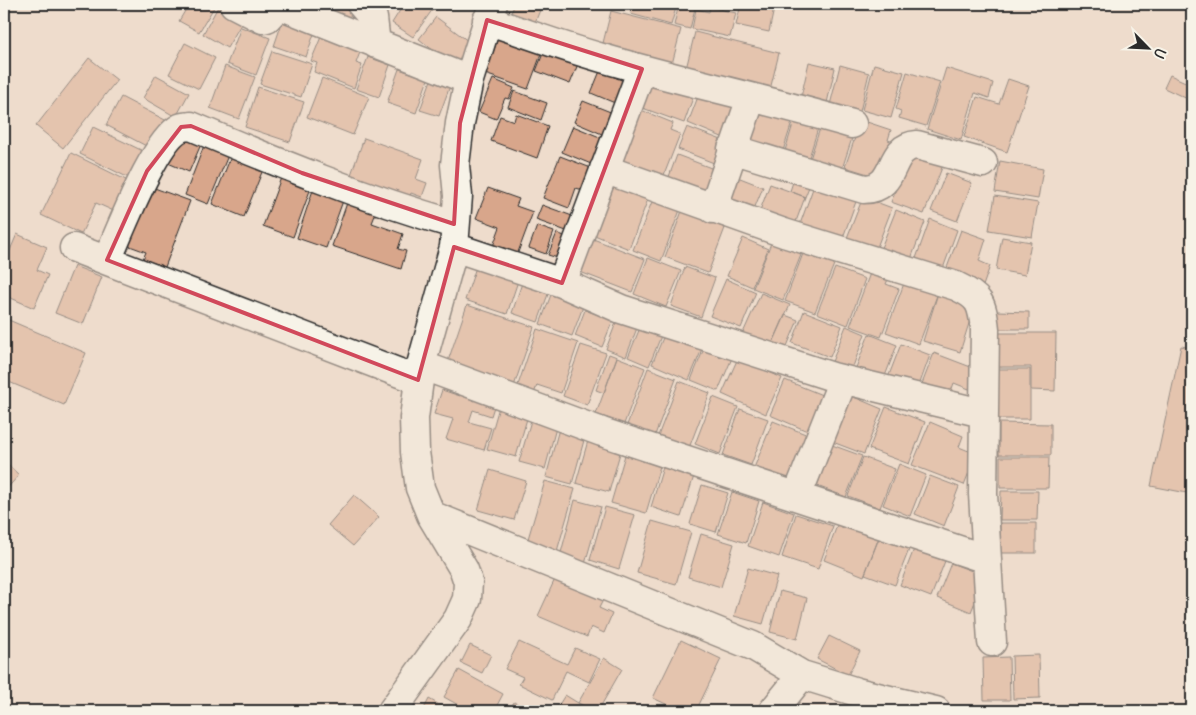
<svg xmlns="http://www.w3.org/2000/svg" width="1196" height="715" font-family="Delius,sans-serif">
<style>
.building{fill:#d8a68b;stroke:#2b2b2b}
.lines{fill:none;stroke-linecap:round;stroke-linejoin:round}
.minor-casing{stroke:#2b2b2b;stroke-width:31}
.minor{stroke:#f7f3e8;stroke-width:28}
.marked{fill:none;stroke:#d1495b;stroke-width:4;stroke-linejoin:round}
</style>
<rect width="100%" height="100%" fill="#eedccc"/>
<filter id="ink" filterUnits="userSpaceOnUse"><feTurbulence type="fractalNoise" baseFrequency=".02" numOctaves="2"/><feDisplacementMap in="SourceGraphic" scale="10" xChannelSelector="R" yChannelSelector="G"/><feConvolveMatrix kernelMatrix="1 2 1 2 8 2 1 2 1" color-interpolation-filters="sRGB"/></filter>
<g filter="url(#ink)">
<path class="building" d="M189,4H216L199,32L179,21Z
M306,4H358L341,29Z
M386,4H397L393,9Z
M404,4L435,6L413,37L392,23Z
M515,4H524L540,10L534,25L510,15Z
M633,4H677L671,25L631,14Z
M679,4H696L690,29L674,25Z
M741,4H775L769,32L736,25Z
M219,5L244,19L227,48L203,34Z
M710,7L736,13L730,37L692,29L696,9L709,12Z
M611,11L681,29L671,68L601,51Z
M284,17L316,28L306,57L274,46Z
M436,17L472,44L454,67L419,39Z
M241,27L270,38L256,75L227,64Z
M323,32L362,47L356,63L362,65L354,88L314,72L317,63L311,61Z
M695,32L779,53L768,98L684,77Z
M500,33L543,49L528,89L485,74Z
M185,43L215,58L199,89L169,74Z
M272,51L312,64L301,97L260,84Z
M544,51L578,64L570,84L536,71Z
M368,57L390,65L379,97L356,89Z
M89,58L117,80L63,148L36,126Z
M809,62L835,68L827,103L801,97Z
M874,64L904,72L891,118L862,110Z
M840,65L869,73L858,120L828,113Z
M225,66L255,77L239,119L210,108Z
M946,68L993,83L989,98L975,93L961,140L927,129Z
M399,69L428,79L416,113L387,103Z
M600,71L631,84L622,106L591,93Z
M907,72L940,82L926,126L899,118L901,111L896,109Z
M156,75L189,93L176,117L143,98Z
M648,75L695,92L684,123L637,106Z
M1170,75L1192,85V101L1164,88Z
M322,78L369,97L353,135L307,117Z
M493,79L514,88L509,99L505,98L496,119L479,112Z
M1008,79L1029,86L1007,152L964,137L977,97L999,104Z
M431,80L450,86L439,116L420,110Z
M258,87L304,102L290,142L245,127Z
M514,91L547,103L541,120L508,107Z
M699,94L743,103L729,140L688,123Z
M121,97L167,121L152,149L106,125Z
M583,101L618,115L609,137L574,122Z
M761,102L795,113L782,154L748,143Z
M641,110L673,123L670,130L680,134L662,180L620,164Z
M797,111L821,118L808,161L784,154Z
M516,114L548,126L537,158L491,141L500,116L514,121Z
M823,119L855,129L841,172L809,162Z
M861,120L891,130L888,140L893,142L881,178L845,167Z
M573,126L607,140L596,166L562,152Z
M93,127L143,151L133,180L80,154Z
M687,127L727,142L719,165L678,149Z
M180,133L202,142L189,172L168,163Z
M364,138L423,159L416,179L427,183L422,197L411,193L406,207L347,186Z
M205,143L229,153L208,204L185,195Z
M71,153L130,182L116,212L96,203L81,234L41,215Z
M910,153L943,165L924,214L891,202Z
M232,154L264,167L244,217L212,204Z
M677,155L719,171L709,198L667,182Z
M560,156L591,168L583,190L576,188L569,208L543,198Z
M1000,161L1043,169L1038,199L995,192Z
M796,173L812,179L805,197L790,191Z
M946,173L972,183L957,221L931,211Z
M282,175L312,185L293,237L263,226Z
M735,176L763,187L752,214L724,203Z
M816,180L858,196L841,243L799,227Z
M607,183L648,199L629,249L587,232Z
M770,184L805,197L794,227L759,213Z
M149,186L190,201L165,267L143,259L146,252L127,245Z
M314,187L344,198L326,248L297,238Z
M488,188L519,199L516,206L533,212L517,255L493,246L500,227L476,218Z
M995,196L1038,203L1032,237L989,230Z
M863,197L892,208L874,255L845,243Z
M653,199L680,210L661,261L633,250Z
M348,200L377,210L372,223L403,234L398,249L406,251L401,269L332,246Z
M542,205L575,217L569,232L536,220Z
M896,210L925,222L909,264L879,253Z
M682,211L725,228L708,273L665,257Z
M930,219L957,230L941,274L914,264Z
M537,226L554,232L546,254L529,248Z
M961,230L986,239L979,261L990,266L983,286L945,273Z
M557,233L569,238L561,259L548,255Z
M17,234L47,247L37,270L48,275L34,308L4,295V261L5,262Z
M588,237L645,259L632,292L575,270Z
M1002,237L1031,242L1025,275L996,270Z
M743,238L768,249L752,287L727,276Z
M773,238L803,250L783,300L753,288Z
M804,251L835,262L815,312L785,301Z
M479,258L521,272L507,314L465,300Z
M648,258L681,271L666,307L634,294Z
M74,266L102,277L83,324L55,313Z
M685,267L715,278L701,317L671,306Z
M835,268L865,279L848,325L817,313Z
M872,268L890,275L886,284L899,289L881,337L850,326Z
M525,274L552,283L538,322L512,313Z
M906,278L939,290L919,344L886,332Z
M726,279L756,292L741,328L710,316Z
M555,284L587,296L572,336L540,324Z
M939,290L976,301L960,352L923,341Z
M761,293L790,305L772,345L743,333Z
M467,305L534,327L513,389L446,367Z
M585,310L613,320L602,347L575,336Z
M804,311L842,326L830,357L792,343Z
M997,311L1029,312V329H997Z
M785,315L798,320L785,351L772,345Z
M4,318L86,353L64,405L4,380Z
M617,320L637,328L626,357L606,349Z
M642,323L663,331L649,366L628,357Z
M846,326L865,334L848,380L828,372Z
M537,329L578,343L561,393L537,385L534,394L517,388Z
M665,333L702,349L689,380L652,364Z
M998,333H1056L1055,391L1031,390V367H998Z
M869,334L897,345L880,389L852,378Z
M901,344L930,355L916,394L886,383Z
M581,345L606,353L587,405L563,396Z
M705,346L732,358L718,391L691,380Z
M1181,346L1192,348V494L1151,486Z
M934,353L976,369L969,389L954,383L948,400L920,389Z
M609,354L617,357L604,393L596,390Z
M617,357L645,368L624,424L596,414Z
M738,358L782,378L766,414L722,394Z
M648,368L676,379L655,435L627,425Z
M989,369H1030V419H988Z
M785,380L827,397L812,433L770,415Z
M679,381L710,393L689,448L658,436Z
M463,384L498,394L491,416L473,410L469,422L491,428L484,450L446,439L453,419L434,414L442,390L460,396Z
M849,395L882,409L864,454L830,441Z
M713,397L738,407L720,454L695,444Z
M501,400L530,408L516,457L487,449Z
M886,407L925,422L909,464L869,449Z
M740,409L768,419L751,465L723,455Z
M532,417L557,424L545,469L519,462Z
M773,421L808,435L789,482L754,468Z
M930,422L963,436L959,447L976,454L964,485L912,465Z
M999,423L1051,424V455H999Z
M560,425L586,433L572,484L546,477Z
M589,437L622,446L609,492L576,483Z
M832,445L862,456L846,497L817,486Z
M625,455L660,466L646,513L611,503Z
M863,457L895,469L880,508L848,496Z
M1000,457H1049L1048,488H1000Z
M4,461L19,475L4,492Z
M899,464L926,475L910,516L883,505Z
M663,467L694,476L681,517L651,507Z
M490,470L526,481L514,520L478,510Z
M930,476L959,487L944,526L915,514Z
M545,481L575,489L555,558L525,549Z
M702,485L728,493L716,532L690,524Z
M1001,491H1038L1037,520H1000Z
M732,492L759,501L746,543L718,534Z
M354,495L379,517L353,546L328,525Z
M575,500L601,507L583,571L558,564Z
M763,502L794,513L779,557L748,546Z
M605,507L635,515L619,569L590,560Z
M796,514L833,526L818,569L782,557Z
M841,515L882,530L864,576L824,560Z
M652,521L691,532L676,584L637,573Z
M1000,523H1036V553H1000Z
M701,534L734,544L721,587L688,577Z
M880,535L910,547L895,585L865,574Z
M914,549L945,561L931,597L900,585Z
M951,563L985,576L971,612L937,598Z
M748,568L777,576L763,624L734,616Z
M555,579L603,600L599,608L612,614L604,633L591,627L587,637L538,616Z
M780,591L807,598L797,639L770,632Z
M829,636L860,651L848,675L817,659Z
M681,640L721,659L696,711H681L653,698Z
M519,642L567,664L575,648L600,659L589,682L566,671L552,700L519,684L523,677L505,669Z
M470,645L491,655L482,673L461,663Z
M1039,655L1040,698L1013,699L1012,656Z
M1009,657L1010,700H984L983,658Z
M604,658L622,669L598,711H593L578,703Z
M459,670L503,694L494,711H469L444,697Z
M565,695L578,703L593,711H555Z
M429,699L450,711H423Z
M514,702L530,711H509Z
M256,706L263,711H252Z"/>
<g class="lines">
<defs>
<path id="minor" d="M234,4L263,19L267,18L279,5L287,8L469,80
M361,4L373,18L376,44
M487,20C525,33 563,47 602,58C685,82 769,100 852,124
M732,149L864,189C899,189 886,147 917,145L983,163
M604,169L784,233L956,286C980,297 982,303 985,329L983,494L992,642
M713,209L751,98
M454,247L562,283L621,309L833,377L982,413
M74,248L418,380
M107,260C120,232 154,141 180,128C183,126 188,127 191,126C278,163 364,198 454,224
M562,283L642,69
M421,365L602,432L986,559
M797,496L843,380
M431,515L753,646L802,675L857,692L936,711
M392,711L458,619L467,599L468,582L464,570L431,515L420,488L415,452L414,418L421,365L454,247L458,196L455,165L460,123L469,80L493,4
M773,711L802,675"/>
</defs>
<use href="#minor" class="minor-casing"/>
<use href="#minor" class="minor"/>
</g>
</g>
<path d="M0 0H1196V715H0ZM487,20L642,69L562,283L454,247L418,380L107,260L147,171L181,127L191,126L302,173L454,224L460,123Z" fill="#eedccc" fill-opacity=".55" fill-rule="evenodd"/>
<path class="marked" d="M487,20L642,69L562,283L454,247L418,380L107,260L147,171L181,127L191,126L302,173L454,224L460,123Z"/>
<rect width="1196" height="715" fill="none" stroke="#f7f3e8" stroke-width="20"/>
<rect x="10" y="10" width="1176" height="695" fill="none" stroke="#2b2b2b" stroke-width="2" filter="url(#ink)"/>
<g transform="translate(1148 48) rotate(114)" stroke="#f7f3e8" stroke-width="4" paint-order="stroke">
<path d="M0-4L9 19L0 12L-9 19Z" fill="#2b2b2b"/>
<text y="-8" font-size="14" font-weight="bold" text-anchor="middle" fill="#2b2b2b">U</text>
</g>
</svg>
